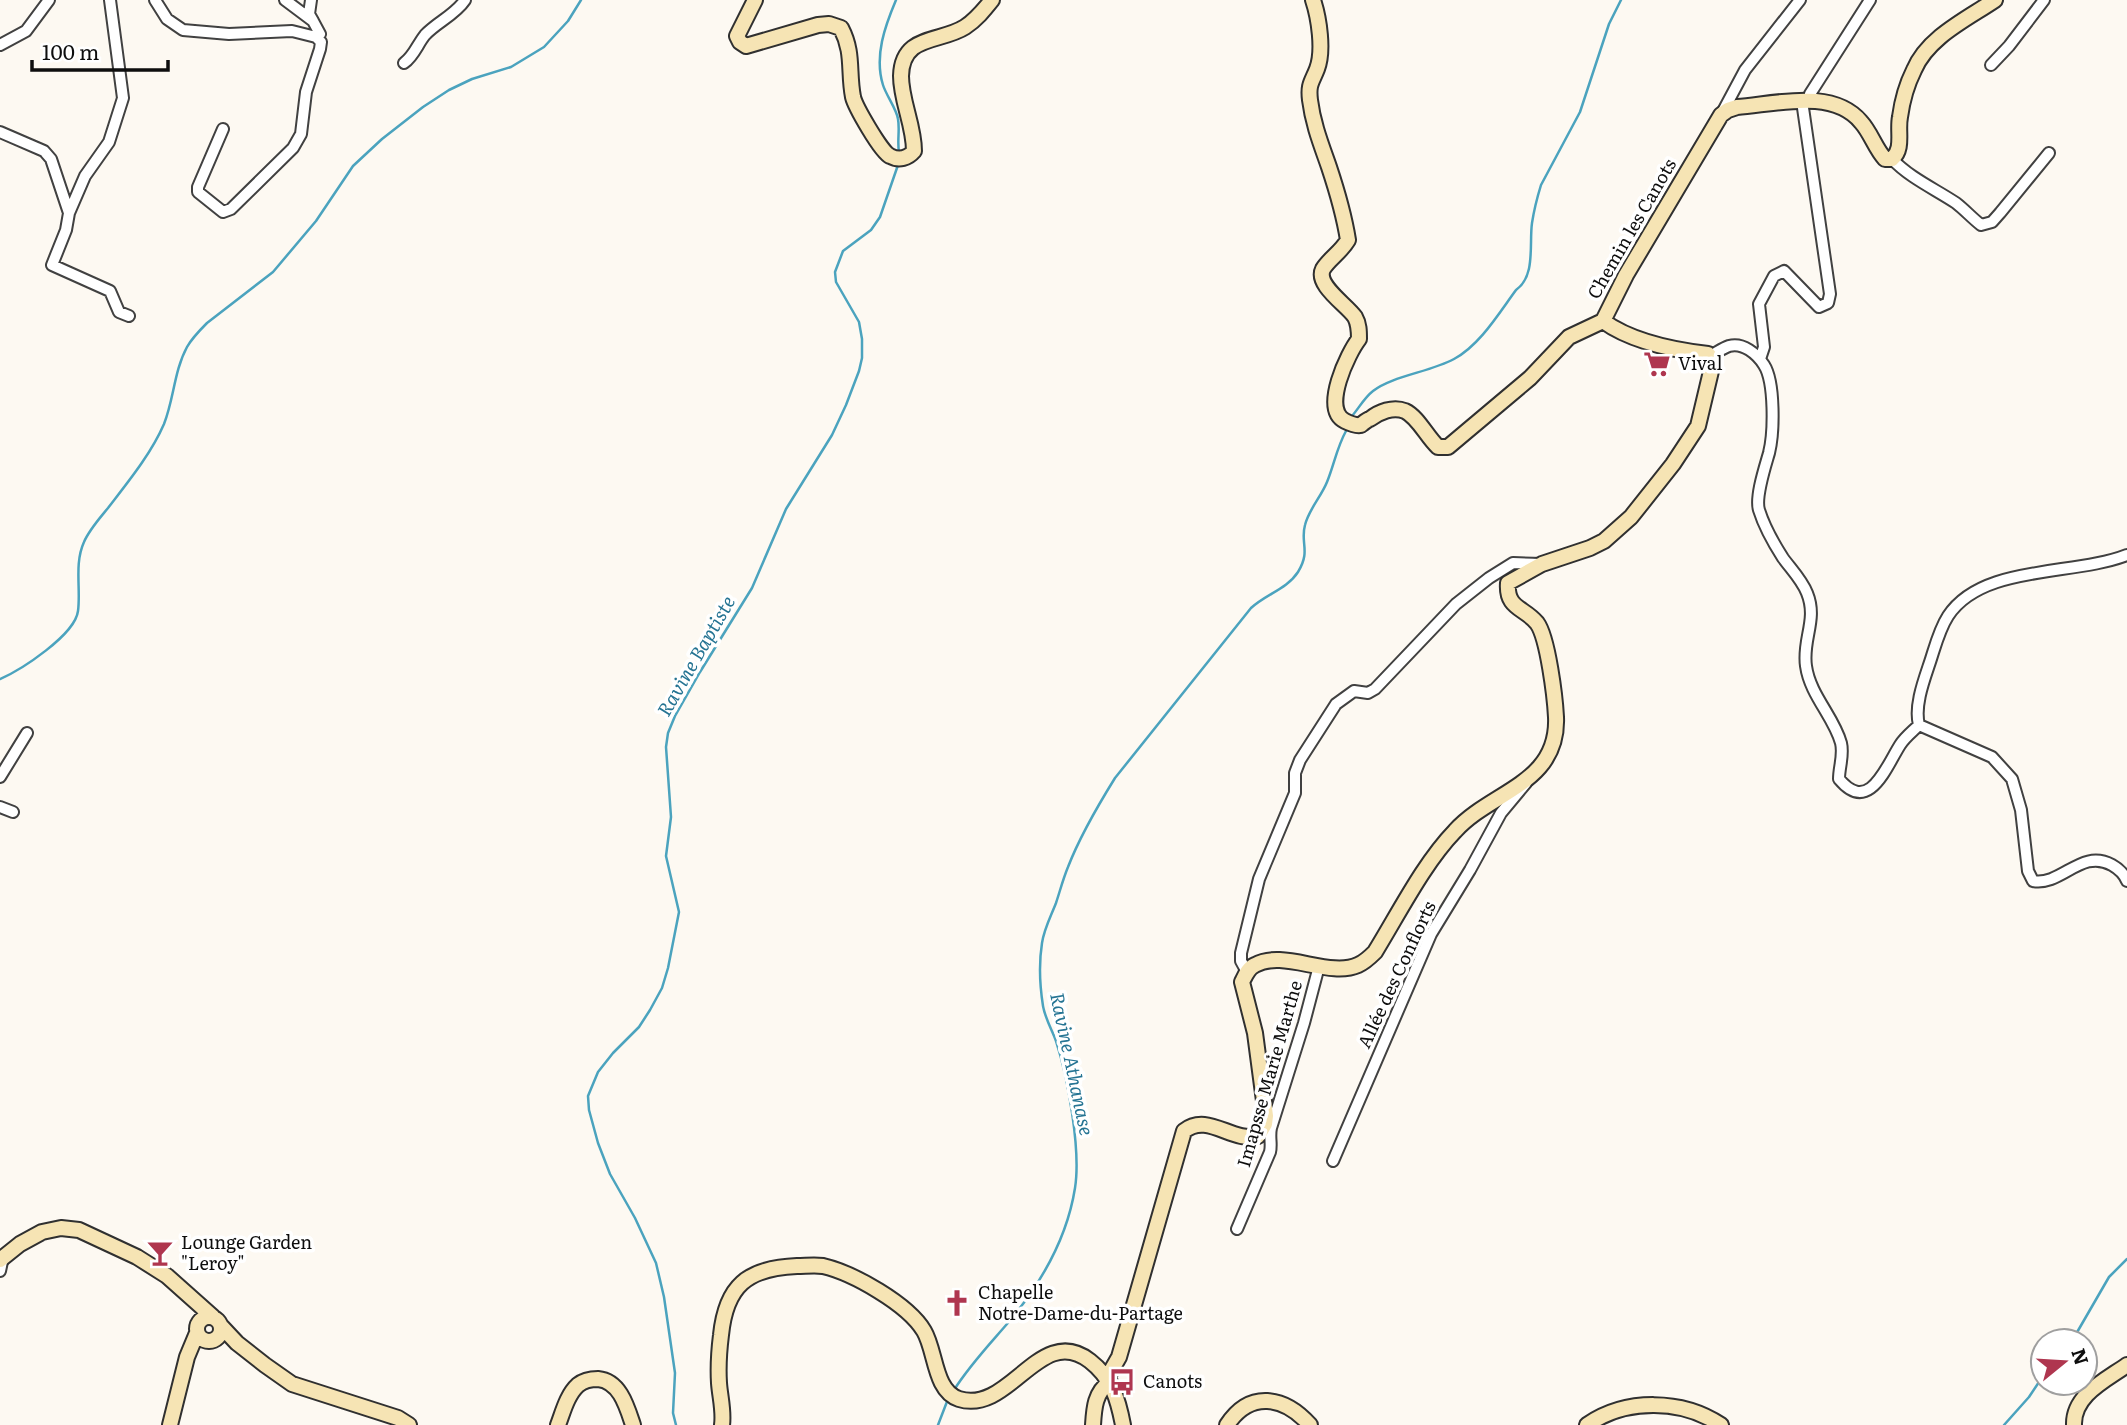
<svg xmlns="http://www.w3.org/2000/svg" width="2127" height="1425" font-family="Literata,serif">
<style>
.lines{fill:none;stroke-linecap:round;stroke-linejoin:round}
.stream{stroke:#4ba3be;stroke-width:2.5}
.street-casing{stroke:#414141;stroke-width:14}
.secondary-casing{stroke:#303030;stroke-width:18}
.street{stroke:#fff;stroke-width:10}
.secondary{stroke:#f6e4b4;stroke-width:14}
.labels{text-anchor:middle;stroke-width:7;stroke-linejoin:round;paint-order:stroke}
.street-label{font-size:18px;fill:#0e0e0e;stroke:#fff}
.poi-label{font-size:18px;fill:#0e0e0e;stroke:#fff;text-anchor:start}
.water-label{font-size:19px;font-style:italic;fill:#257493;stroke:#fff}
</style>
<rect width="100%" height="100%" fill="#fdf9f2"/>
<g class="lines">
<path class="stream" d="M896,0C885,26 874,56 883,85C886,95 897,110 898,119C900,130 897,141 899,152
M1352,416C1359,408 1364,398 1373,391C1392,376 1430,372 1454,359C1480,345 1499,313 1516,290C1536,276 1529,244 1532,223C1534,210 1537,198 1541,185L1580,112L1609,24L1621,0
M0,679C21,670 75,635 78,611C81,589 74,564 84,542C89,530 99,519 108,508C128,482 151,454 164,424C174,399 174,371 187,347C192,338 200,330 207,323L273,272L316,221L353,166L382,139L423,107L449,90L472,79L511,67L544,47L568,21L581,0
M2072,1341L2109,1277L2127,1259
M954,1390C969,1366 988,1346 1007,1324C1040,1285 1067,1239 1075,1188C1081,1151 1068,1077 1056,1041C1052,1030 1045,1018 1043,1006C1040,987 1039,962 1042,943C1044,929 1051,916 1056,903C1060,891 1063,879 1068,867C1080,836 1097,807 1115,778L1251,608C1266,594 1287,589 1298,572C1311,551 1300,543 1305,525C1309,509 1321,497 1327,482C1334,465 1337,447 1346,431
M676,1425L673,1413L675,1373L664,1297L656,1263L635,1218L610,1174L598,1143L589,1110L588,1096L598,1072L613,1053L639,1027L650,1010L662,988L668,968L679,912L666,856L671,817L666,747L668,733L675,716L700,672L752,588L786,509L832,435L846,405L859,371L862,358V339L859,322L836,282L835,272L843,251L871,230L880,217L898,165
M938,1425L948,1399
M2004,1425L2029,1397L2043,1376"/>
<defs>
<path id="street" d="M110,0L123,98L109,142L85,176L69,213L66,230L52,265L110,291L119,312L129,316
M155,0L167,19L183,30L229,34L292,31L316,37L320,34L313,21L285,0
M311,0L309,14L313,21
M0,45L26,31L49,0
M404,63C414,56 417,45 425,35C437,22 455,15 465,0
M1991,65L2009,46L2044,0
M1809,101L1810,94L1870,0
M1722,113L1745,70L1800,0
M223,129L198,187V192L223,212L231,209L293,148L301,134L306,92L320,49L321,42L316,37
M0,132L44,151L51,159L69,213
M1892,159C1910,178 1935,189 1956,203C1965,210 1972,218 1981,225L1992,222L2000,213L2049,153
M1710,356C1716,353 1723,348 1729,346C1743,342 1757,354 1764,365C1775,382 1774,433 1769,453C1765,467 1755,497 1759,510C1764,526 1774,544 1783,558C1791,569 1802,580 1807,593C1818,620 1802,639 1806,666C1810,695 1834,717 1841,743C1844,755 1839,767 1839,779C1869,815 1886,767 1900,745C1905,737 1912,732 1919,725L1992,757L2012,779L2021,810L2028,871L2033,881C2062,886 2081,848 2112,865C2119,869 2124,873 2127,881
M1760,359L1764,347L1759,304L1774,276L1784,271L1819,307L1828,303L1830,294L1802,101
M1919,725C1914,706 1924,680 1930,662C1935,647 1939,630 1948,616C1982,564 2074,576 2127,555
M0,777L27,733
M0,807L13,812
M1247,972L1241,961V953L1259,879L1295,793V773L1300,760L1336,704L1354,691L1368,693L1375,689L1456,604L1489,578L1513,563L1542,564
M1333,1161L1431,934L1470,870L1501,813L1526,783
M1237,1229L1270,1152C1272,1144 1269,1137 1271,1128L1304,1023L1319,966
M0,1271L3,1257"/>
<path id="secondary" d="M755,0L737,36L740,42L746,46L818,25L829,24L841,28C854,53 848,71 853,97C855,106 881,152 890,156C899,161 908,158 914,151C914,125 901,101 901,76C902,34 940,43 965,27C976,20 984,10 992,0
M1313,0C1319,18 1324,51 1317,69C1312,82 1308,84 1310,100C1313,124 1321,144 1329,167C1337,191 1344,215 1348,240C1341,252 1329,259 1323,269C1315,285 1347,305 1355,317C1359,324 1359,331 1359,339C1348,353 1321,409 1345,421C1349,423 1356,426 1361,425C1362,424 1368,419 1370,419C1379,412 1393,406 1405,411C1418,417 1427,437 1438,447H1448L1530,378L1569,337L1603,321
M1603,321L1626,275L1721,115L1728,110L1737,107C1776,104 1833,88 1861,122C1871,133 1875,148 1885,159H1892C1904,149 1897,131 1900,117C1902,102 1907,84 1914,70C1928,37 1967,19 1995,0
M0,1260L20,1244L42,1232L61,1228L79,1230L137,1257L167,1276L213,1317
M197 1329a12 12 0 1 1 24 0a12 12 0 1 1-24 0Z
M222,1327L237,1343L265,1365L292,1384L398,1418L409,1425
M1107,1378L1119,1357L1184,1131C1208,1112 1232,1143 1258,1136L1265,1124L1266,1116L1255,1033L1242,982C1245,976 1248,968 1255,965C1283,949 1329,978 1358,965C1365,962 1370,957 1375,952C1399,913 1424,863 1455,831C1491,791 1559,784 1556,717C1555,698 1548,638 1537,623C1524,607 1506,609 1508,583L1542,564L1590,548L1604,541L1631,517L1673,464L1698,426L1712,367V359L1708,354C1673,350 1632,342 1603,321
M170,1425L187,1357L197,1333
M558,1425C563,1412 567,1395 578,1385C584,1380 591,1379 598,1379C620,1381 627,1407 633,1425
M722,1425C724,1411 720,1397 719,1383C718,1367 719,1351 721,1335C726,1286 747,1268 797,1266C805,1266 815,1265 823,1266C853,1273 908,1304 924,1331C936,1351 934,1391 959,1399C1010,1415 1040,1322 1090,1361C1112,1378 1118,1399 1123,1425
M1093,1425C1094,1408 1095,1392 1110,1382
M1227,1425C1250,1390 1284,1396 1310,1425
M1587,1425C1626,1398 1682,1399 1721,1425
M2074,1425C2073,1395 2106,1380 2127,1365"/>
</defs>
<use href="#street" class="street-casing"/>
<use href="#secondary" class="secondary-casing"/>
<use href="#street" class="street"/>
<use href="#secondary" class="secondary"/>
</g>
<defs>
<symbol id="supermarket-bare" viewBox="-9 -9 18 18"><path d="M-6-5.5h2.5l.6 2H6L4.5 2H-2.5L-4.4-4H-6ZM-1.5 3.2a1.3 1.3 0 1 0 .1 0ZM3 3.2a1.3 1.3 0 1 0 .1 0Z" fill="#af364f" stroke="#fff" stroke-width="2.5" paint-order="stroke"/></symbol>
<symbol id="bar-bare" viewBox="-9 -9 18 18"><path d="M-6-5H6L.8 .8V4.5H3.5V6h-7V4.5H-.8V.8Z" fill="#af364f" stroke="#fff" stroke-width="2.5" paint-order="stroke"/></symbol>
<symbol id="church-bare" viewBox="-9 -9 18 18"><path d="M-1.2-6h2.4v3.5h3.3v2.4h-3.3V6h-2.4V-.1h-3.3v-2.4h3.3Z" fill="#af364f" stroke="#fff" stroke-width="2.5" paint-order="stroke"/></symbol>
<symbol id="bus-bare" viewBox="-9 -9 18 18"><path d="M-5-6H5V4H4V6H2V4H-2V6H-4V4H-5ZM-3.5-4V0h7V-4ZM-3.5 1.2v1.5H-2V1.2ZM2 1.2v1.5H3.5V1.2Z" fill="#af364f" stroke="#fff" stroke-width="2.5" paint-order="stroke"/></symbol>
</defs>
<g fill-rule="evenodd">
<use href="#supermarket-bare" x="1638" y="345" width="38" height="38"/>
<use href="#bar-bare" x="141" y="1234" width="38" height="38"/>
<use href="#church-bare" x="938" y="1284" width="38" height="38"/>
<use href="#bus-bare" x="1103" y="1363" width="38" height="38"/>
</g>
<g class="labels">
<g class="street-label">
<text transform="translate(1632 229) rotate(-60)" y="6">Chemin les Canots</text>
<text transform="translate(1397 975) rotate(-65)" y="6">Allée des Conflorts</text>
<text transform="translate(1270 1074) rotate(-74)" y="6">Imapsse Marie Marthe</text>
</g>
<g class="poi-label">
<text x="1678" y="370">Vival</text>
<text x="181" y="1249">Lounge Garden<tspan x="181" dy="21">"Leroy"</tspan></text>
<text x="978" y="1299">Chapelle<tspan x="978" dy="21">Notre-Dame-du-Partage</tspan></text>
<text x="1143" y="1388">Canots</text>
</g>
<g class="water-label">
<text transform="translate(696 656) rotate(-60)" y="7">Ravine Baptiste</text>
<text transform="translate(1072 1064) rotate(78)" y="7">Ravine Athanase</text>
</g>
</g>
<g transform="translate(2064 1362) rotate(72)"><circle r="33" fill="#ffffff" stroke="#9f9f9f" stroke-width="2"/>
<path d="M0-5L12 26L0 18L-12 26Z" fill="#af364f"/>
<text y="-10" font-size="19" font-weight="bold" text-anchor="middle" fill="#0e0e0e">N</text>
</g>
<path d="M32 60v10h136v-10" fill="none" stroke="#0e0e0e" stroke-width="3.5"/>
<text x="42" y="60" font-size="21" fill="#0e0e0e" stroke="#ffffff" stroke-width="5" paint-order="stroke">100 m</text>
</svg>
